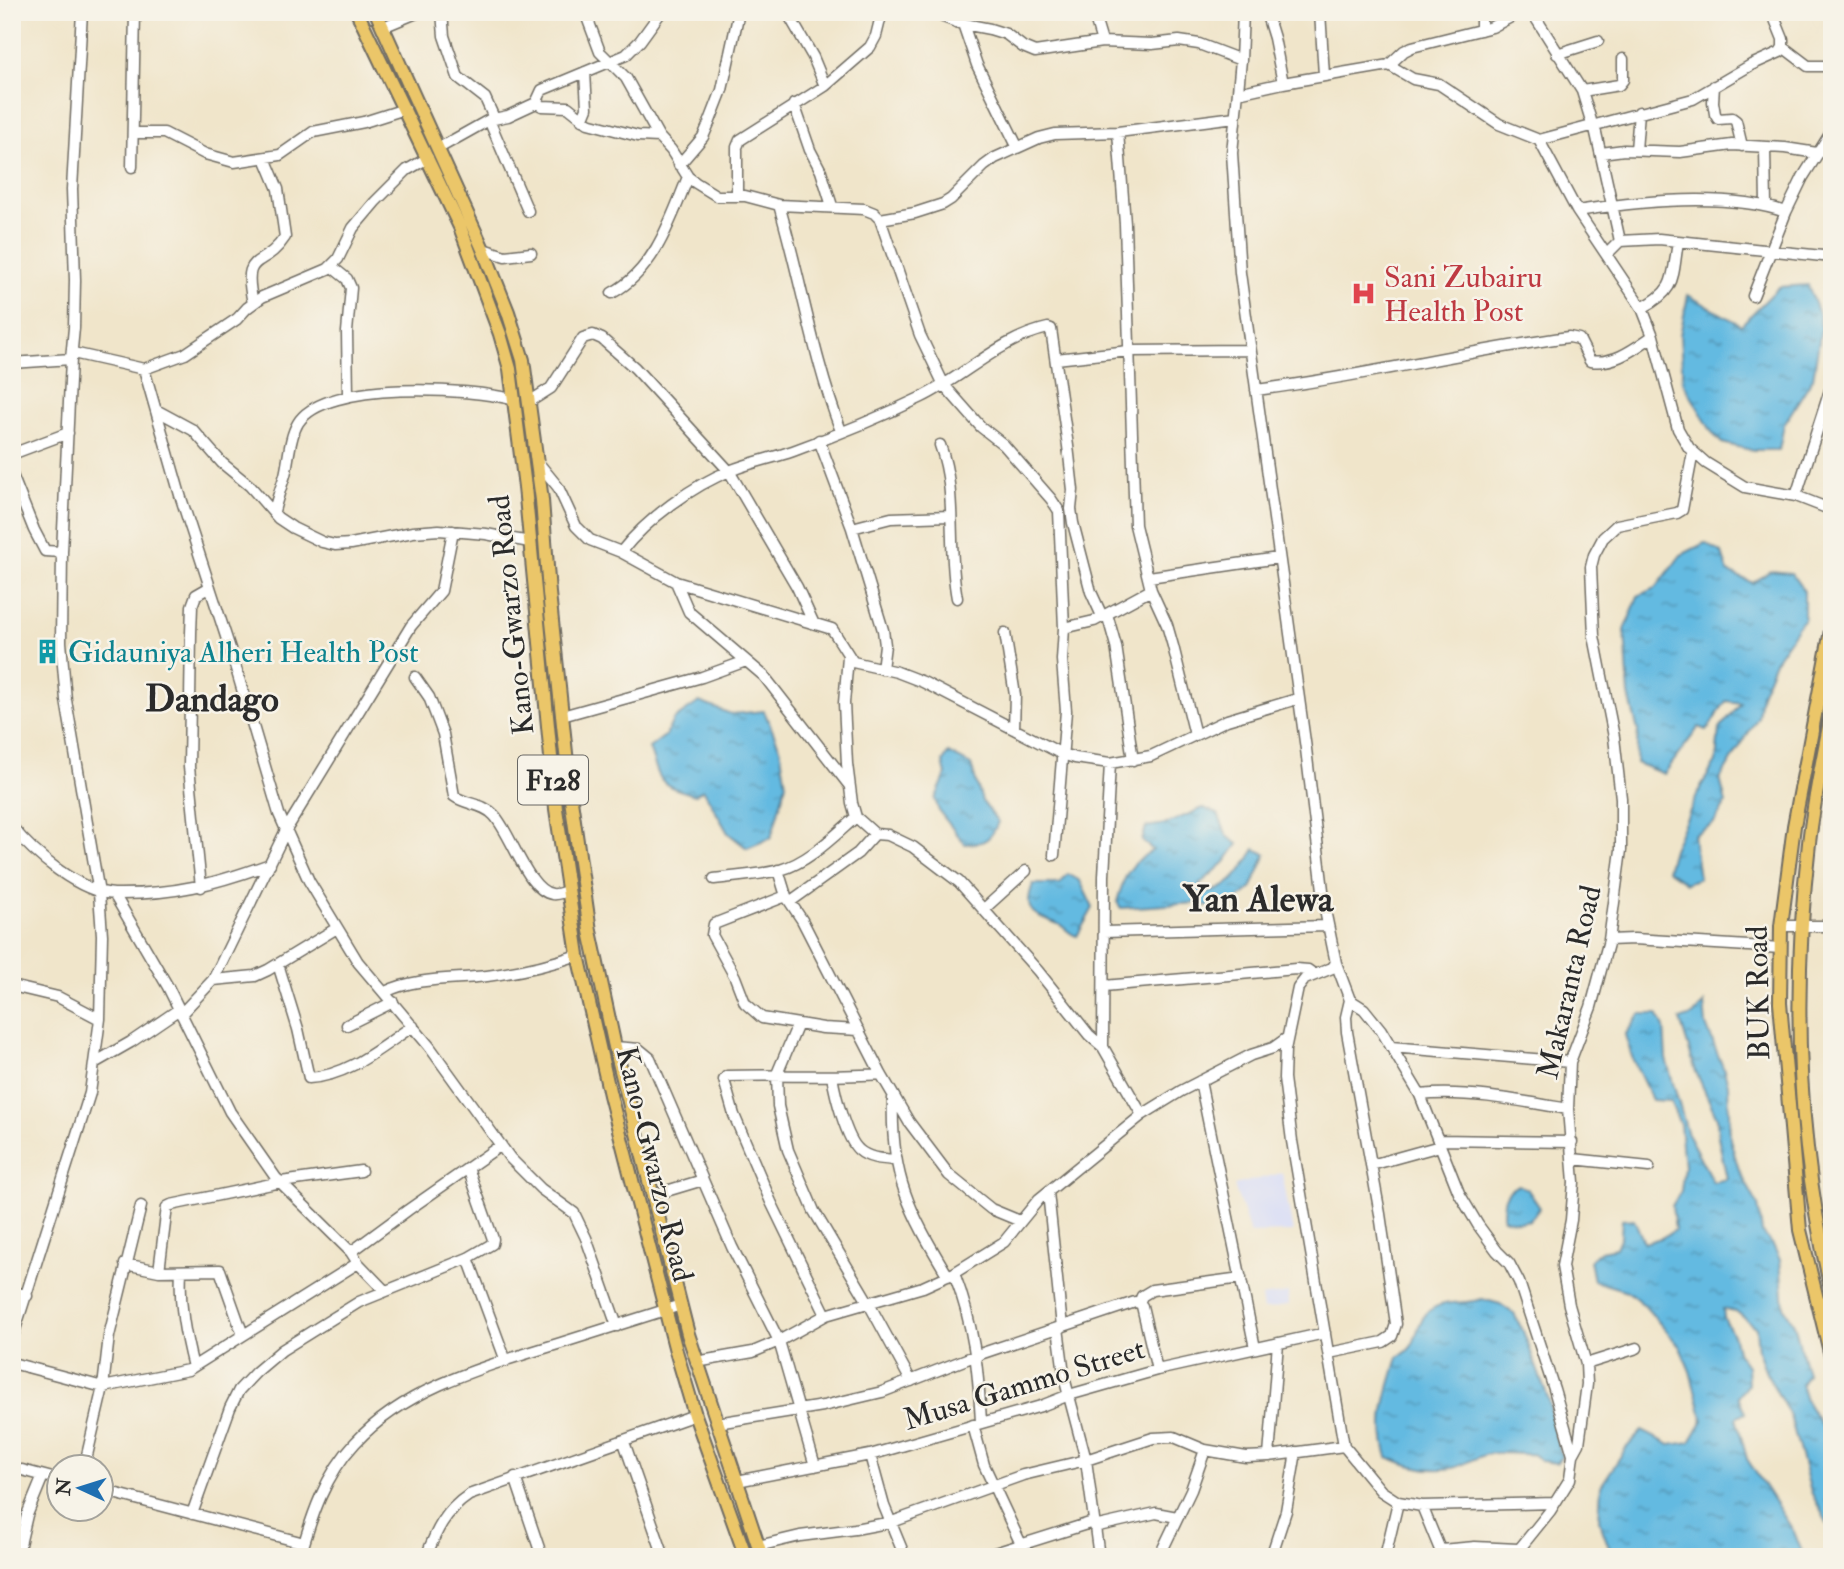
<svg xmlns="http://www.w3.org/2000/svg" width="1844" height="1569" font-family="'IM FELL Double Pica',serif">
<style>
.built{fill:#d3d9f9}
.water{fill:url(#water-ripples);stroke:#487286;stroke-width:2}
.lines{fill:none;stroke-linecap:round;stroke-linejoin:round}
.minor-casing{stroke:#706c63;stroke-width:13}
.major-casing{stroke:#706c63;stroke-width:16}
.minor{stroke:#fff;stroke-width:10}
.major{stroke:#ebc669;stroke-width:12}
.labels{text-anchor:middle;stroke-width:5;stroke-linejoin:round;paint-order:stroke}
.shield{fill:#f7f3e8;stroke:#686764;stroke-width:2}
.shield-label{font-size:28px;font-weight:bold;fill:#2b2b2b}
.health-label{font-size:30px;fill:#be3a42;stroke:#f7f3e8;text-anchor:start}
.street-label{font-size:30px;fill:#2b2b2b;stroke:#f7f3e8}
.culture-label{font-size:30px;fill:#0d838f;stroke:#f7f3e8;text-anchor:start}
.district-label{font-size:37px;font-weight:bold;fill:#2b2b2b;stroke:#f7f3e8}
</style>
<defs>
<pattern id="water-ripples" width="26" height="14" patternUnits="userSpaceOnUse" patternTransform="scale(1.75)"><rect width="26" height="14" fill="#64bae1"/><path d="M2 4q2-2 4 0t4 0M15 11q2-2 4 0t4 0" fill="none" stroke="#5397b7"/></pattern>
</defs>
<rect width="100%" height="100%" fill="#f7f3e8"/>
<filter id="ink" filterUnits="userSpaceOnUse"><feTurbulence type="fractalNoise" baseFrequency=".0143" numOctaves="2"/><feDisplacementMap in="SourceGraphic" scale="14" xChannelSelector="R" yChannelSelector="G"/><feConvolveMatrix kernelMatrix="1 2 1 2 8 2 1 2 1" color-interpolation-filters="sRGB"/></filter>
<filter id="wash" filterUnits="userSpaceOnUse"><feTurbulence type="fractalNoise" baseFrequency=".00686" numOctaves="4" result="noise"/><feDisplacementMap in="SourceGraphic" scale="28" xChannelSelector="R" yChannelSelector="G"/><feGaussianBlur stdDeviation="1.57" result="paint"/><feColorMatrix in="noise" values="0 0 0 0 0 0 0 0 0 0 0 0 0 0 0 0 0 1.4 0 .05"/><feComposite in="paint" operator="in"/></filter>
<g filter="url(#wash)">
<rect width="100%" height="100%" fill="#f0e5ca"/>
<path class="built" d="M1282,1173L1293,1232L1250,1233L1234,1185Z
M1288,1293L1289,1305L1263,1310L1261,1297Z"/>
<path class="water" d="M1808,285L1819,314L1821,329L1813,378L1784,424L1779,450H1751L1722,443L1713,434L1683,382L1680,335L1688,295L1741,325L1779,287Z
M1705,543L1722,553L1728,572L1753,583L1770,571L1791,573L1804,591V618L1776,659L1761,694L1758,717L1720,779L1726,803L1713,824L1693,835L1699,878L1686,883L1667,870L1673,849L1701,786L1716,762L1719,729L1741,703L1726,701L1707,730L1699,727L1664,774L1636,763L1638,731L1629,695L1625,630L1638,596L1656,588L1681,555Z
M699,702L731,714L764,711L780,748L786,784L771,838L747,848L728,833L703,789L695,795C657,784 662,784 649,748L666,735L673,720Z
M948,753L971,765L982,801L998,822C991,840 984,844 965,844L939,811L935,799L946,775L943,762Z
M1203,808L1218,814L1227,836L1238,844L1225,862L1199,885L1203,893C1230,892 1242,870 1255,849L1266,854L1251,889L1233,904L1210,907L1196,903L1121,908L1117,902C1124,876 1129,864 1153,850L1142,841L1146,827L1166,824Z
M1068,874L1080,881L1093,908L1077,936C1068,934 1066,927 1058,924C1034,914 1022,914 1033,884H1060Z
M1704,1003L1706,1025L1724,1070L1728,1085L1730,1139L1739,1170L1758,1205L1762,1232L1773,1245L1780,1260L1784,1307L1794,1324L1807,1374L1801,1384L1806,1401L1832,1443V1532L1811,1492L1790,1416L1766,1372L1758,1351L1756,1328L1736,1311L1723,1309L1724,1318L1734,1337L1737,1352L1747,1366L1748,1384L1738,1396L1745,1413L1736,1418L1747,1459L1794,1532L1804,1557H1616L1611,1553L1599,1520L1601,1486L1626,1448L1642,1431L1670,1445L1690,1442L1703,1420L1690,1371L1680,1347L1644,1305L1627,1291L1594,1281L1590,1260L1601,1251L1616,1248L1621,1236L1622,1220L1634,1219L1644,1243L1661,1238L1675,1230L1672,1206L1681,1191L1684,1167L1680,1124L1670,1101L1652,1100L1633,1060L1625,1035L1640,1014H1657L1664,1027L1666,1059L1688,1135L1713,1182L1727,1179L1718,1136L1717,1118L1696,1072L1680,1020L1693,1016Z
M1519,1185L1528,1190L1540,1208L1530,1220L1519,1222L1503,1218C1503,1202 1503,1191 1519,1185Z
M1482,1299L1500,1304L1514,1314L1523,1331L1549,1401L1555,1436L1562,1456L1556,1463L1542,1461L1532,1454C1519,1455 1499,1451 1488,1454C1476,1457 1464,1465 1452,1468C1430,1472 1407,1466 1388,1457C1376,1419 1388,1393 1398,1357C1422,1346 1412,1327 1428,1312C1443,1298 1465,1306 1482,1299Z"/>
</g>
<g filter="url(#ink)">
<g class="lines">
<defs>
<path id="minor" d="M442,12L444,36L458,77L485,98L494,118
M585,12L600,52L626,78L659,137L671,150L688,177L696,183L717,196H745L779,205L864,209L874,213L880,219L915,213L943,204L951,199L984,166L995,158L1039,138L1055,134L1118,132L1235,117
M787,12L813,57L825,86
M938,12L943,17L959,23L990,29L1006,34L1023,47L1035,52L1102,42L1152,44L1179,41L1199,44L1241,60
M1093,12L1102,42
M1243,12L1241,60L1232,153L1240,273L1306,749L1326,915L1336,963L1350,1000L1346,1017L1347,1032L1380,1214L1396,1324L1392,1336L1383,1342L1329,1353
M1266,12L1274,38L1283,83
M1320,12L1324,75
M1481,12V30
M1532,12L1582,91L1592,124
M1772,12L1783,39V47L1808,66H1832
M963,24L977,65L1017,146
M383,27L419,12
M1557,54L1598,41
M1389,65L1404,51L1412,47L1492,27L1520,12
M1714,86L1713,102L1715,114L1718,119L1732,118L1736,121L1742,146
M1582,91L1619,85L1623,80V59
M1238,93L1283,83L1389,65L1413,79L1439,84L1499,124L1539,140L1577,211L1642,308L1653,336L1678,429L1689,448L1706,463L1745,487L1796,496L1832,510
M536,103L542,106L568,107L588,123L638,136L659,137
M794,104L810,150L821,171L832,206
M489,120L528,211
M582,120L587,108L585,72
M1594,124L1620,241
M1118,132L1125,224L1135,525L1151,590L1167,625L1173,646L1195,735
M134,133H164L205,154L234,162L280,155L313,132L364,122L405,109
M1539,140L1693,99L1751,65L1780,52L1783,47
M439,148L489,120L508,116L536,103L542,90L626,55L640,41L661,12
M1765,148L1766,205
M1636,150L1639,112
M1601,153L1624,150L1680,152L1732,145L1785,148L1817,153
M679,165L703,137L710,121L722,90L739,12
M132,167L135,12
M737,196V147L740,140L825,86L870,47L876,36L882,12
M779,205C801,280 813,357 841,431
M1577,211C1639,201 1727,192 1786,212
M880,219L920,335L944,385L981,427L1004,445L1051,499L1059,511L1064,628L1062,660L1066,711L1054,855
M483,249L505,256L531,253
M1607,254L1620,241L1659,239L1832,257
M331,266L347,279L351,288L347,332L348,395
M612,293C655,270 671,219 688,177
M1753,296L1786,212L1803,177L1832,131
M253,303C241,249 263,271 285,237L278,189L265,158
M1642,308C1677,290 1672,277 1678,242
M73,353L144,369L185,354L237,319L247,308L262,297L328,269L338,259L353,228L375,202L407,170L428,158
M1056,359L1129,351L1248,350
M12,363L71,359
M144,369L180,495L232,655L279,814L309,881L358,962L429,1046L510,1158L541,1189L574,1213L586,1238L617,1326
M1256,390C1361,377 1464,351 1569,337L1579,339L1590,361C1614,365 1634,349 1653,336
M529,402L551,388L583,338L593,335L602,339L635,368L729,471L797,587L813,622
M156,410L193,430L222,463L250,486L278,518L293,528L322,542L335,545L351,544L413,532L439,530L486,534L530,542
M819,440L852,528L883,630L885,645L882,669
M940,445C958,494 947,547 957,598
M12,454L68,433
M536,460L558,487L576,526L590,540L621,552L676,582L832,629L853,662L897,672L923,682L1062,754L1075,758L1110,763L1151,756L1227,720L1297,699
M12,475L34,530L45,551L62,552
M1796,496L1832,384
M274,511C277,499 281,487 285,475C289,459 289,438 298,423C325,379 471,388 515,400
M852,528L891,518L950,516
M621,552C647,519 693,485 732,470C752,462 773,458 793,451C837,435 881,417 922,397C965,376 1001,338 1048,328L1051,329L1068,446L1073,490L1071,509L1073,523L1091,592L1102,616
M1149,577L1278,558
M676,582L689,612L764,676L849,785
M1107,614L1116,646L1133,760
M1064,628L1094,621L1151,590
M1005,633L1015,695L1014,729
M848,657L844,703L847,764L852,803L856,817L875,834L888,835L913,847L959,882L1038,971L1089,1035L1103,1047L1142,1115
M415,677L429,697L443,734L454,796C466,805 483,803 494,815C511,833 528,891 552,894C557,895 563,892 568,891
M562,716L702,677L746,661
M12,827C34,854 79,892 114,894L168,987L230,1112L276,1178L351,1252L358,1263L385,1291
M778,870L786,896L802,920L881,1074L909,1122L949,1175L991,1209L1020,1221
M714,879C736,876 759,875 780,870C809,862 834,836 856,817
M201,887L189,767L191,633L192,606L196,595L210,587
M114,894C173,895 215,884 270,864
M786,896L714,924L712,935L735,977L745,1003L762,1018L823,1028L859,1030
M791,901L858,853L875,834
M984,909L1026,871
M1781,926H1832
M1104,932L1328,926
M1609,940L1634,939L1781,948
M1336,963L1332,968L1305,979L1298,988L1285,1050L1284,1078L1292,1141L1344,1446L1381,1491L1398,1502L1422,1506L1555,1503
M278,964L298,1029L309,1078C349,1076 381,1047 413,1026
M213,980L255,976L268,970L337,928
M12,986L58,997L100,1019
M1104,986L1296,969L1308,970L1315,975
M385,992C416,977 453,980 487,976C517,972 549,965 578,955
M1350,1000L1364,1009L1381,1030L1420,1095L1459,1193L1478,1225L1497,1251L1509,1263L1519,1282L1554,1389L1573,1455L1570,1479L1550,1511L1513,1557
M181,1014L213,980L286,830L411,626L441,591L453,531
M798,1024L777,1074L778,1106L788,1150L814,1211L868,1302L911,1381
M347,1025L393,1002
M615,1047L639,1049L650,1058L732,1247L779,1341L815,1466
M1103,1047L1104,876L1110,763
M1391,1047L1570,1062
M96,1062L131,1042L178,1010
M832,1076C835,1094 846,1139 859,1150C869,1159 884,1159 896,1160
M1200,1081L1255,1348
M1420,1095C1466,1090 1522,1101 1568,1109
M893,1098C890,1176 909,1211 948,1276
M1439,1140L1572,1142
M1573,1159L1649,1167
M1371,1165L1440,1146
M1048,1192L1062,1327
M653,1195L703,1180
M351,1252L408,1210L501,1145
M468,1258L506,1361
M125,1264L159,1271L167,1207L171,1205L281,1182L361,1171
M159,1271L220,1270L243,1335
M181,1271C179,1305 185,1335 193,1367
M954,1273C974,1326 978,1366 981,1422
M12,1291L27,1296
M1139,1303L1142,1306L1157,1370
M826,1315L771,1202L734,1115L724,1080L727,1076C778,1074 830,1078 881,1074
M1058,1328L1065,1381L1086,1460L1099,1557
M12,1339L90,1093L100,1019L102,935L99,893L66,700L61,642L62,552L71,359L74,328L75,280L72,189L82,12
M696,1362L753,1352L779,1341L826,1315L923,1287L954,1273L1004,1242L1039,1199L1142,1115L1181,1091L1251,1055L1273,1048L1287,1038
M12,1363L103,1387L188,1370L358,1263
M1586,1364L1637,1348
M717,1423L823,1406L882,1392L977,1355L1135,1302L1139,1303L1142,1296L1152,1290L1241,1278
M973,1425L984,1465L1027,1557
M624,1442L664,1557
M870,1455L884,1506L905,1557
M1573,1455L1579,1444L1587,1384L1586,1364L1569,1305L1562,1266L1571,1220L1574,1182L1568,1109L1570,1062L1591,1007L1609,940L1621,850V798L1614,737L1594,636L1591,567L1594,555L1603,538L1617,525L1677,513L1682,510L1693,452
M1269,1456L1278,1343
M84,1468L103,1387L109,1336L141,1206
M22,1470L60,1480
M515,1477L542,1557
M737,1481L870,1455L1041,1406L1069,1395L1157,1370L1325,1333
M102,1490L304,1543
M1422,1506L1443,1557
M192,1514L230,1408L239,1390L256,1372L282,1350L359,1302L468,1258L492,1244L493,1239L468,1168
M1094,1527L1156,1513L1177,1517
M758,1546L800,1536L855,1529L892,1522L1023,1475L1086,1460L1153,1438L1174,1437L1205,1450L1246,1457L1269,1456L1344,1446
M1441,1550L1475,1547L1518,1549
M17,1557L27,1515L43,1476
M300,1557C312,1515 325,1475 355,1443C408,1385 491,1365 564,1342C603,1330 642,1317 681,1305
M426,1557C436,1531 445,1511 469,1495L695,1415
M982,1557L1093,1522
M1159,1557L1191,1490L1205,1450
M1271,1557L1286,1511L1296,1452
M1385,1557L1398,1502"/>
<path id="major" d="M357,12L460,227L500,334L510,369L525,487L556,809L578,955L610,1095L676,1351L695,1415L746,1557
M376,12L483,249L508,312L523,360L542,500L549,593L571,800L590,931L615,1047L688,1334L762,1557
M1832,625L1794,826L1781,926L1780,1003L1800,1230L1832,1360
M1832,712C1823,756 1814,799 1809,843C1792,992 1797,1146 1832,1292"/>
</defs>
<use href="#minor" class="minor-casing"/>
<use href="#major" class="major-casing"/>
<use href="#minor" class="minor"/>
<use href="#major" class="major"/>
</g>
</g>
<defs>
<symbol id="hospital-bare" viewBox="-9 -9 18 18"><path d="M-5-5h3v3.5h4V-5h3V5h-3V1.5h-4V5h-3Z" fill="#e0444e" stroke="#f7f3e8" stroke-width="2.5" paint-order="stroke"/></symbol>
<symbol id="building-bare" viewBox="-9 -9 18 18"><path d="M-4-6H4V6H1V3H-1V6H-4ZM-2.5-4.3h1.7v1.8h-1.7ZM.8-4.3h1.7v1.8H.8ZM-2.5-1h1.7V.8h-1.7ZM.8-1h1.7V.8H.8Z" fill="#0f9aa8" stroke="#f7f3e8" stroke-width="2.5" paint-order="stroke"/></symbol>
</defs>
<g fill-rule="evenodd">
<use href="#hospital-bare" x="1346" y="276" width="35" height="35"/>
<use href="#building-bare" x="30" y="634" width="35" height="35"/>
</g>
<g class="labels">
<rect class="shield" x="518" y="755.5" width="70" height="49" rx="5"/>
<g class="shield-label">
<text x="553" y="790">F128</text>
</g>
<g class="health-label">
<text x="1384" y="287">Sani Zubairu<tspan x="1384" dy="34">Health Post</tspan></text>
</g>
<g class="street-label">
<text transform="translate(511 615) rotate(-96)" y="10">Kano-Gwarzo Road</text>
<text transform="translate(1569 982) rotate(-77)" y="10">Makaranta Road</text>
<text transform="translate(1758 993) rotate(-91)" y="10">BUK Road</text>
<text transform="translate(655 1164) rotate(76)" y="10">Kano-Gwarzo Road</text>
<text transform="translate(1024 1384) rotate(-17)" y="10">Musa Gammo Street</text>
</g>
<g class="culture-label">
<text x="68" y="662">Gidauniya Alheri Health Post</text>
</g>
<g class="district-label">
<text x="212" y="711">Dandago</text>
<text x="1258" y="911">Yan Alewa</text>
</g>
</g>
<rect width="1844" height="1569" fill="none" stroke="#f7f3e8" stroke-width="42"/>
<g transform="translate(80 1488) rotate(274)"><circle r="33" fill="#f7f3e8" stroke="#a5a39c" stroke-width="2"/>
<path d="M0-5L12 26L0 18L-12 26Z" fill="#1f6fb2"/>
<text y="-10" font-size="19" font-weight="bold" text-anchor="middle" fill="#2b2b2b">N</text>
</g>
</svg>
